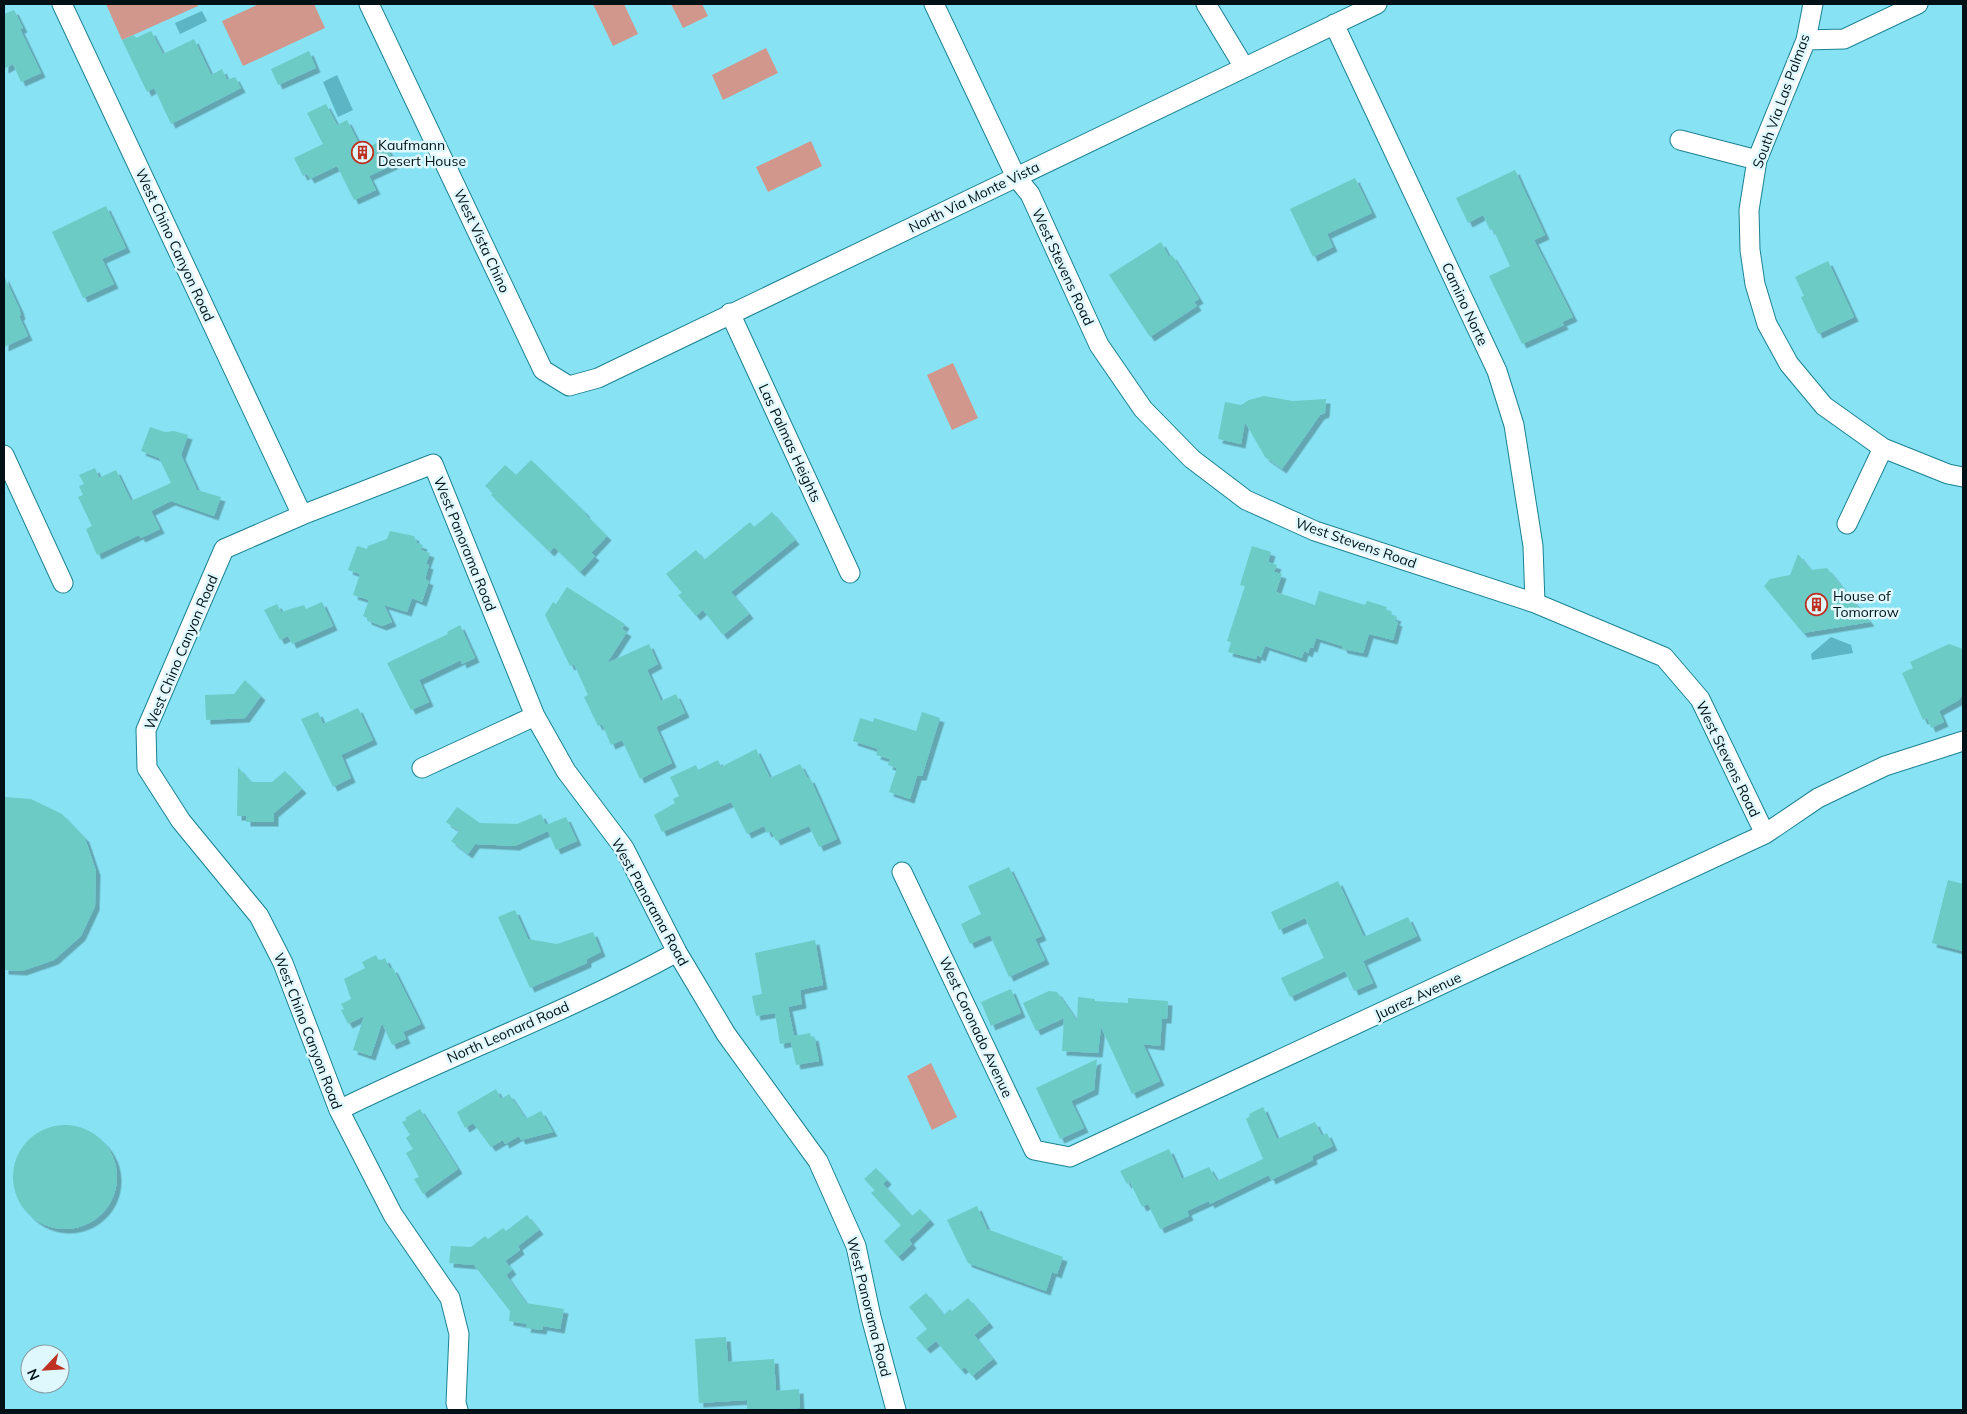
<svg xmlns="http://www.w3.org/2000/svg" width="1967" height="1414" font-family="Mulish,sans-serif">
<style>
.green{fill:#d1978c}
.water{fill:#5cb5c4}
.building{fill:#6dcbc5;filter:url(#shadow)}
.lines{fill:none;stroke-linecap:round;stroke-linejoin:round}
.minor-casing{stroke:#1c8291;stroke-width:21}
.minor{stroke:#fff;stroke-width:19}
.labels{text-anchor:middle;stroke-width:5;stroke-linejoin:round;paint-order:stroke}
.street-label{font-size:14px;fill:#011115;stroke:#dff8fd}
.poi-label{font-size:14px;fill:#011115;stroke:#dff8fd;text-anchor:start}
</style>
<defs>
<filter id="shadow"><feDropShadow dx="4.5" dy="4.5" stdDeviation="0" flood-color="#0004"/></filter>
</defs>
<rect width="100%" height="100%" fill="#87e2f3"/>
<path class="green" d="M106,4H197L198,6L122,40Z
M259,4H314L325,28L243,66L222,21Z
M593,4H624L638,34L613,46Z
M671,4H702L708,16L683,28Z
M766,48L778,73L723,100L712,75Z
M811,141L822,166L768,192L756,167Z
M953,363L978,418L952,430L927,375Z
M931,1063L957,1117L932,1130L907,1076Z"/>
<path class="water" d="M202,11L207,21L180,34L175,23Z
M337,75L353,110L338,117L323,82Z
M1831,637L1851,645L1853,653L1812,660L1811,654Z"/>
<path class="building" d="M14,10L23,28L20,29L41,73L21,82L13,64L4,69V14Z
M151,31L163,54L194,39L211,75L222,69L227,80L235,77L241,88L171,124L154,88L147,92L122,40L134,35L136,38Z
M309,51L316,68L278,85L271,69Z
M326,104L337,125L347,120L362,150L383,140L395,164L369,176L376,190L354,200L337,166L310,179L307,174L303,176L294,158L323,144L307,113Z
M1515,170L1545,235L1534,240L1573,317L1562,322L1564,325L1522,344L1489,276L1510,266L1493,229L1490,230L1483,215L1468,223L1456,198Z
M1355,178L1372,213L1327,234L1333,247L1313,257L1290,209Z
M106,206L126,248L102,259L114,284L83,298L52,232Z
M1161,242L1169,257L1172,255L1199,299L1194,302L1197,306L1150,337L1109,275Z
M1828,261L1854,317L1818,334L1801,297L1804,296L1795,277Z
M4,276L19,308L21,315L19,316L28,336L4,347Z
M1264,396L1293,401L1326,399L1325,413L1320,415L1282,469L1265,457L1245,422L1241,444L1218,439L1225,402L1241,405L1249,400Z
M150,427L165,432L174,431L188,435L181,455L197,490L221,497L214,516L171,501L151,511L160,529L141,538L139,535L97,555L86,529L92,526L78,497L83,495L79,486L84,484L79,475L95,468L99,478L116,470L131,501L171,483L159,458L141,451Z
M531,460L586,513L585,514L607,536L591,553L595,556L580,572L554,547L550,552L491,495L493,493L485,486L505,465L516,475Z
M772,512L795,540L731,592L749,614L723,635L703,610L696,616L678,595L682,593L666,574L696,550L704,560L750,522L754,527Z
M390,531L414,536L417,543L423,545L421,550L430,553L426,564L429,565L425,579L429,581L422,602L412,598L407,612L384,605L392,622L382,626L367,620V618L363,616L369,600L353,595L360,574L348,570L357,546L367,549L368,546L387,539Z
M1252,546L1271,552L1268,562L1277,565L1274,572L1282,574L1276,592L1315,605L1319,591L1365,605L1367,601L1387,607L1386,610L1392,612L1391,615L1397,617L1395,621L1398,622L1393,640L1369,634L1363,653L1343,649L1342,646L1316,638L1313,648L1310,647L1308,653L1304,651L1302,658L1265,646L1261,657L1257,655L1256,659L1228,652L1231,642L1227,641L1245,586L1240,585Z
M1798,554L1811,570L1827,568L1870,622L1803,633L1764,586L1770,579L1790,575Z
M567,587L625,624L622,629L627,632L607,663L649,644L658,664L647,670L661,701L676,694L685,713L656,727L672,763L640,779L622,740L611,745L602,724L598,726L584,697L588,695L574,664L570,666L545,615L553,602L556,604Z
M322,602L333,626L292,644L288,636L280,640L264,610L277,604L281,612L304,605L306,609Z
M460,625L475,658L462,664L461,660L419,680L429,702L411,710L387,663L448,634L447,632Z
M1949,644L1963,649V693L1959,700L1939,711L1944,722L1931,728L1927,718L1923,720L1902,673L1913,668L1910,662Z
M245,680L261,696L245,718L206,720L205,695L234,694Z
M358,708L373,740L341,755L351,778L333,787L301,719L318,712L323,724Z
M922,712L940,718L922,776H917L910,799L889,792L897,768L888,765L890,759L876,755L878,749L853,741L860,718L873,722L874,718L916,731Z
M756,749L770,778L800,764L808,779L810,778L837,839L819,847L809,826L776,841L771,831L767,833L764,826L747,834L731,802L662,832L654,815L675,803L673,799L679,796L670,777L696,765L698,770L718,760L721,767Z
M238,767L251,782H272L285,771L302,789L274,813V822H246V816H237Z
M4,797L31,799L62,814L85,838L96,871L95,906L81,936L54,960L22,971L4,970Z
M457,807L480,823L517,824L541,814L546,825L566,817L577,841L556,850L548,831L515,846L475,844L468,854L451,841L459,831L446,822Z
M1009,867L1042,936L1035,939L1045,960L1009,977L990,935L970,944L961,924L981,914L968,886Z
M1948,880L1963,884V951L1932,943Z
M1338,881L1364,937L1408,917L1417,936L1363,961L1373,983L1354,991L1345,971L1290,997L1281,978L1324,958L1305,918L1279,930L1271,912Z
M515,910L528,939L557,944L593,932L601,952L587,959V963L530,988L498,917Z
M815,940L823,985L800,990L802,1004L788,1007L794,1036L810,1033L811,1037L814,1036L819,1061L796,1065L791,1042L780,1044L775,1013L756,1016L752,996L762,994L755,953Z
M376,955L379,961L385,958L390,969L393,968L421,1024L403,1032L406,1039L392,1045L382,1023L371,1056L353,1050L364,1016L348,1024L341,1010L344,1009L341,1004L351,999L344,979L365,968L362,962Z
M1011,989L1021,1013L991,1026L981,1002Z
M1049,991L1057,992L1077,1021L1078,997L1095,999V1001L1128,1003V998L1168,1001L1167,1019H1162L1160,1046L1143,1044L1160,1081L1132,1094L1101,1027L1098,1053L1062,1051L1064,1018L1036,1031L1023,1003Z
M1097,1059L1094,1090L1071,1101L1084,1128L1060,1139L1036,1088Z
M496,1089L501,1099L509,1094L526,1119L541,1111L553,1132L521,1140L519,1136L505,1144L503,1140L491,1147L473,1123L465,1128L457,1112Z
M1263,1107L1277,1139L1315,1122L1322,1136L1327,1133L1333,1146L1312,1156L1313,1160L1271,1180L1269,1175L1210,1204L1209,1201L1187,1211L1189,1216L1160,1229L1148,1204L1142,1207L1130,1182L1127,1184L1120,1171L1169,1149L1182,1179L1209,1167L1217,1181L1263,1159L1246,1119L1250,1116L1249,1114Z
M420,1109L458,1169L423,1194L414,1179L419,1177L406,1153L413,1149L406,1138L410,1135L402,1122L407,1120L405,1118Z
M13 1177a52 52 0 1 1 104 0a52 52 0 1 1-104 0Z
M876,1168L887,1180L883,1184L912,1216L920,1209L930,1220L909,1240L912,1244L898,1257L884,1241L901,1225L871,1193L875,1190L864,1179Z
M977,1206L987,1229L1063,1257L1057,1274L1052,1272L1046,1291L968,1263L947,1220Z
M527,1215L539,1230L518,1246L520,1250L505,1261L512,1270L506,1275L526,1303L564,1309L560,1329L543,1326L542,1330L526,1328L527,1324L509,1321L510,1311L474,1265L449,1263L451,1246L471,1247L485,1236L488,1239L503,1228L506,1231Z
M926,1293L944,1315L950,1309L952,1311L968,1298L989,1323L974,1335L993,1359L972,1376L965,1367L961,1370L936,1341L926,1349L916,1338L927,1329L909,1307Z
M726,1337L728,1362L774,1359L776,1391L799,1389L800,1408L747,1410V1400L699,1403L695,1339Z"/>
<g class="lines">
<defs>
<path id="minor" d="M62,4L302,515
M369,4L543,370L569,386L598,378L1377,4
M934,4L1016,177L1030,194L1099,345L1143,409L1192,459L1246,500L1315,531L1535,603L1664,657L1700,699L1765,834
M1206,4L1244,67
M1813,4L1806,40L1757,160L1749,210L1750,250L1755,284L1767,324L1789,364L1824,406L1883,448L1948,474L1963,477
M1334,24L1497,371L1514,425L1533,546L1535,603
M1806,40L1844,39L1918,4
M1680,140L1757,160
M730,313L850,573
M4,455L63,583
M1847,524L1883,448
M422,768L535,716
M902,872L1034,1150L1070,1157L1765,834L1818,798L1885,766L1963,741
M339,1110C450,1055 568,1012 677,952
M458,1410L456,1403L459,1334L450,1298L393,1215L339,1110L283,963L259,916L181,821L147,768L146,730L224,549L302,515L433,464L535,716L566,771L624,848L677,952L726,1034L818,1161L856,1246L871,1317L896,1410"/>
</defs>
<use href="#minor" class="minor-casing"/>
<use href="#minor" class="minor"/>
</g>
<defs>
<symbol id="building-ring" viewBox="-11 -11 22 22"><circle r="9.5" fill="#dff8fd" stroke="#bd3022" stroke-width="1.5"/><path d="M-4-6H4V6H1V3H-1V6H-4ZM-2.5-4.3h1.7v1.8h-1.7ZM.8-4.3h1.7v1.8H.8ZM-2.5-1h1.7V.8h-1.7ZM.8-1h1.7V.8H.8Z" fill="#bd3022"/></symbol>
</defs>
<g fill-rule="evenodd">
<use href="#building-ring" x="350" y="140" width="25" height="25"/>
<use href="#building-ring" x="1804" y="592" width="25" height="25"/>
</g>
<g class="labels">
<g class="street-label">
<text transform="translate(1781 101) rotate(-70)" y="5">South Via Las Palmas</text>
<text transform="translate(974 197) rotate(-26)" y="5">North Via Monte Vista</text>
<text transform="translate(482 241) rotate(65)" y="5">West Vista Chino</text>
<text transform="translate(175 245) rotate(65)" y="5">West Chino Canyon Road</text>
<text transform="translate(1063 267) rotate(65)" y="5">West Stevens Road</text>
<text transform="translate(1465 304) rotate(65)" y="5">Camino Norte</text>
<text transform="translate(790 443) rotate(65)" y="5">Las Palmas Heights</text>
<text transform="translate(1356 543) rotate(19)" y="5">West Stevens Road</text>
<text transform="translate(465 544) rotate(68)" y="5">West Panorama Road</text>
<text transform="translate(181 652) rotate(-67)" y="5">West Chino Canyon Road</text>
<text transform="translate(1728 759) rotate(64)" y="5">West Stevens Road</text>
<text transform="translate(650 902) rotate(61)" y="5">West Panorama Road</text>
<text transform="translate(1418 996) rotate(-25)" y="5">Juarez Avenue</text>
<text transform="translate(976 1027) rotate(65)" y="5">West Coronado Avenue</text>
<text transform="translate(308 1031) rotate(69)" y="5">West Chino Canyon Road</text>
<text transform="translate(508 1032) rotate(-24)" y="5">North Leonard Road</text>
<text transform="translate(869 1307) rotate(76)" y="5">West Panorama Road</text>
</g>
<g class="poi-label">
<text x="378" y="150">Kaufmann<tspan x="378" dy="16">Desert House</tspan></text>
<text x="1833" y="601">House of<tspan x="1833" dy="16">Tomorrow</tspan></text>
</g>
</g>
<rect width="1967" height="1414" fill="none" stroke="#011115" stroke-width="10"/>
<g transform="translate(45 1369) rotate(245)"><circle r="24" fill="#dff8fd" stroke="#869ca0"/>
<path d="M0-4L9 19L0 12L-9 19Z" fill="#bd3022"/>
<text y="-8" font-size="14" font-weight="bold" text-anchor="middle" fill="#011115">N</text>
</g>
</svg>
